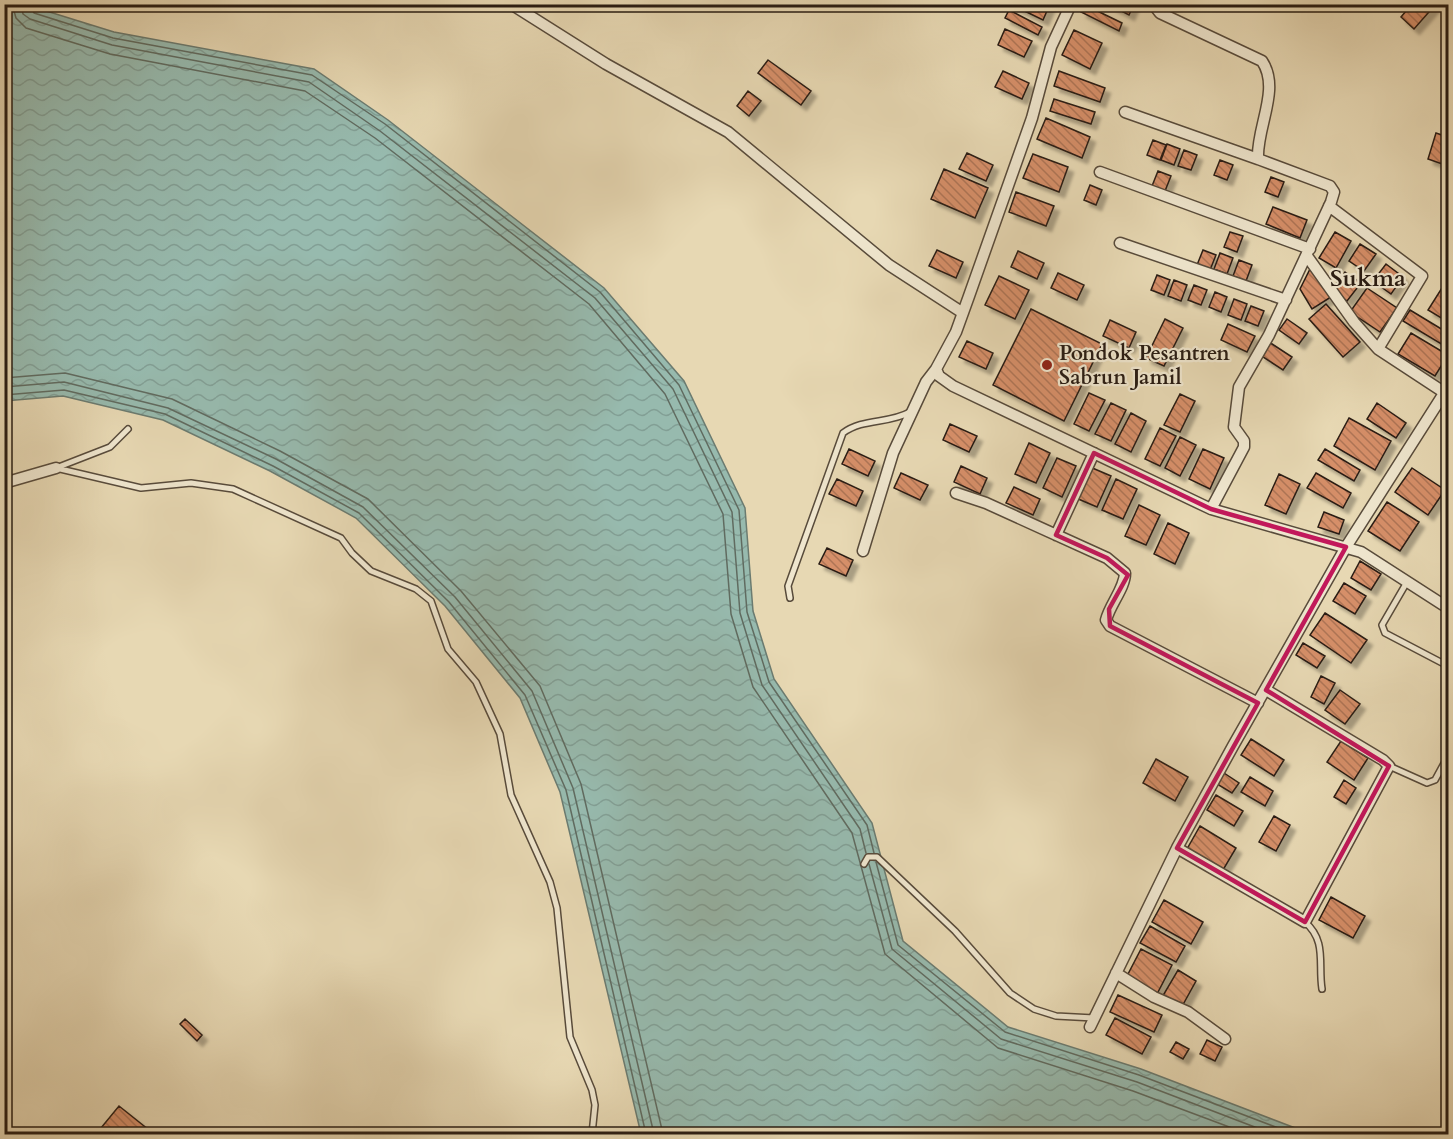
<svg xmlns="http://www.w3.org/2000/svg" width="1453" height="1139" font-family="Cardo,serif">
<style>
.water{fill:url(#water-waves);stroke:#6b7b70;stroke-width:1.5}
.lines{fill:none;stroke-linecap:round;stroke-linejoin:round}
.shore{stroke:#606b60;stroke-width:1.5}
.building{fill:url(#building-back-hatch);stroke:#291c13;stroke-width:1.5;filter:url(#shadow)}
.service-casing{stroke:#584b3b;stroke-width:8}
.minor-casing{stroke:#584b3b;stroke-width:13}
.service{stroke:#efe6ce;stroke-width:5}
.minor{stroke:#efe6ce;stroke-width:10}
.marked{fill:none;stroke:#c2185b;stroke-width:4.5;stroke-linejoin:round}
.poi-dot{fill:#8f2418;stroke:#efe6ce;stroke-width:2}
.labels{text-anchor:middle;stroke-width:4.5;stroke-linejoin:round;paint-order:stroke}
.poi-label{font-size:21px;font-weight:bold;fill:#291c13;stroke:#efe6ce;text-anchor:start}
.quarter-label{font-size:24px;font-weight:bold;fill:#291c13;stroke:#efe6ce}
</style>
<defs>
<pattern id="water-waves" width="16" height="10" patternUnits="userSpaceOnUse" patternTransform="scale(1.5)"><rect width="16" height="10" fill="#97baae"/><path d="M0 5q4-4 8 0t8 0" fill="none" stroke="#829f95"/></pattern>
<pattern id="building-back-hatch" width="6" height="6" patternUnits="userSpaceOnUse" patternTransform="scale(1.5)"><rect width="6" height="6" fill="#d68f69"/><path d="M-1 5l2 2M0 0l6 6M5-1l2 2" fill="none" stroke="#ae7455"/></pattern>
<filter id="shadow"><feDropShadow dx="5.5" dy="5.5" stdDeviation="1.5" flood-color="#0004"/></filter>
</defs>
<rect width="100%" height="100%" fill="#e7d8b3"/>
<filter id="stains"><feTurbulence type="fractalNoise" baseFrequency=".00333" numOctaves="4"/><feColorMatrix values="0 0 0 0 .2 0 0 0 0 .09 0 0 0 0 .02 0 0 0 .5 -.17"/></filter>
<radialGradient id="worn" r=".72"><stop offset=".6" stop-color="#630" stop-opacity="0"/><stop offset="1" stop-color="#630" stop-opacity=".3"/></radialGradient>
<path class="water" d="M5,5H27L114,32L314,69L388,120L604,288L684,381L745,508L753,611L774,679L872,823L903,941L1008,1027L1141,1069L1311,1134H641L560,792L520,698L445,606L356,518L270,471L163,420L63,396L5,401Z"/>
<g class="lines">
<path class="shore" d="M12,4L16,18L26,28L110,54L305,91L375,138L589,304L665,394L723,514L731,614L753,687L852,833L885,954L998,1048L1133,1091L1248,1134
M21,4L23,14L30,19L112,45L309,82L380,131L595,298L673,389L732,512L740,613L762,685L860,829L866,853
M29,4L34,13L113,38L312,75L385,124L600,292L679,385L739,510L747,612L769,682L867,825L874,853
M4,378L65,373L172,399L280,451L368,499L461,591L540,686L581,784L663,1134
M4,387L64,382L168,408L276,459L363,507L455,597L532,691L573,788L654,1134
M4,395L64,390L165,414L273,466L359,513L449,602L525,695L566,790L646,1134
M876,862L898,945L1005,1032L1139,1075L1294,1134
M869,864L892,949L1001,1039L1137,1082L1273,1134"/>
</g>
<path class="building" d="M1010,4H1050L1043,20Z
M1108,4H1134L1129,15Z
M1412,4H1436L1414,29L1401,17Z
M1085,5L1122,23L1119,31L1081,12Z
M1009,10L1042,27L1038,35L1005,18Z
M1005,29L1032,41L1024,57L998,45Z
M1074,30L1102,43L1090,69L1062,55Z
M768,60L811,91L801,105L758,73Z
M1003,71L1029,83L1022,99L995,87Z
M1059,71L1105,88L1100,102L1054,86Z
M748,91L761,101L749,116L737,106Z
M1054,99L1095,112L1091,124L1050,111Z
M1046,118L1090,137L1082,158L1037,139Z
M1436,133L1448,137V166L1428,159Z
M1153,140L1166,145L1160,160L1147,155Z
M1167,144L1180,149L1174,165L1161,160Z
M1184,150L1197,155L1191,170L1178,166Z
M967,153L993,165L986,181L959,169Z
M1033,154L1068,167L1059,192L1023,178Z
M1220,160L1233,165L1227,180L1214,175Z
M944,169L988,188L975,218L931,199Z
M1158,171L1171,176L1165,191L1152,186Z
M1271,177L1284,182L1278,197L1265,192Z
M1090,185L1102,190L1096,205L1084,200Z
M1016,192L1054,206L1046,226L1009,212Z
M1273,207L1307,220L1300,238L1266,224Z
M1230,232L1243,236L1237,252L1224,247Z
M1335,232L1351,241L1336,268L1319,258Z
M1360,244L1376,254L1364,271L1349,261Z
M937,250L963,262L956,278L929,266Z
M1203,250L1216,255L1210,270L1197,265Z
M1018,251L1044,263L1037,279L1011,267Z
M1220,253L1233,258L1227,274L1214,269Z
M1239,260L1252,265L1246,281L1233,276Z
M1386,264L1403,277L1391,294L1373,281Z
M1311,267L1331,297L1312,309L1300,289Z
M1345,272L1361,283L1347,301L1332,289Z
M1058,273L1084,285L1077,300L1051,288Z
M1157,275L1170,280L1164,295L1151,290Z
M999,276L1029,290L1015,319L985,305Z
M1174,280L1187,285L1181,301L1168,296Z
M1447,280L1448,281V322L1428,310Z
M1194,285L1207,290L1201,305L1188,300Z
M1367,288L1397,308L1380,332L1350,312Z
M1215,292L1227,297L1221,312L1209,307Z
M1234,299L1247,304L1241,320L1228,315Z
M1326,304L1360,342L1343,357L1309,319Z
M1251,306L1264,311L1258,326L1245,321Z
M1031,309L1102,344L1064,421L993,385Z
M1410,310L1448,333V348L1403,321Z
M1165,319L1183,328L1164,366L1146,358Z
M1287,319L1307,333L1299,344L1279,330Z
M1110,320L1136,332L1129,348L1103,336Z
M1228,324L1255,336L1247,352L1221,340Z
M1411,333L1448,355L1435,376L1398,354Z
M967,341L993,353L986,369L959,357Z
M1269,342L1292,357L1283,370L1260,355Z
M1089,393L1105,400L1089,431L1074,424Z
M1180,394L1195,401L1180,432L1164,425Z
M1111,403L1126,410L1111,441L1095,434Z
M1377,403L1406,423L1396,438L1367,419Z
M1131,413L1146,421L1131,452L1115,444Z
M1349,418L1391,441L1375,470L1334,446Z
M950,424L977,436L969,452L943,440Z
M1160,428L1176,436L1160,466L1145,459Z
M1180,437L1196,445L1180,476L1165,468Z
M1029,443L1050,453L1036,483L1015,474Z
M849,449L875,461L868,476L842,464Z
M1203,449L1224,458L1210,489L1189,479Z
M1325,449L1360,470L1354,481L1318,460Z
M1057,458L1076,466L1062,497L1043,488Z
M961,466L987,478L980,494L954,482Z
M1090,467L1111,476L1097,507L1076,498Z
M1412,468L1445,490L1428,515L1395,492Z
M901,473L928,485L920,500L894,488Z
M1316,473L1351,493L1343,508L1307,488Z
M1279,474L1300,484L1286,514L1265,505Z
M837,479L863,491L856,506L829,494Z
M1116,479L1137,489L1123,519L1102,510Z
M1014,487L1040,499L1033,515L1006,503Z
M1387,502L1419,522L1400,551L1368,531Z
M1139,505L1160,515L1146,545L1125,536Z
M1324,512L1344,520L1339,534L1318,527Z
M1168,523L1189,533L1175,564L1154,554Z
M827,548L853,560L846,576L819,564Z
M1360,561L1381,574L1371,590L1351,578Z
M1344,583L1366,596L1355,614L1333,601Z
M1325,613L1367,640L1351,663L1310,635Z
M1303,643L1325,656L1317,668L1296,655Z
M1321,676L1335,683L1324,704L1311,697Z
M1340,690L1360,704L1345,724L1325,710Z
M1251,739L1284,760L1274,776L1241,755Z
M1341,741L1368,758L1354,780L1327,762Z
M1156,759L1188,777L1175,801L1143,783Z
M1224,773L1239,783L1232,793L1217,784Z
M1250,777L1273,791L1265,806L1241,792Z
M1344,780L1356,788L1346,804L1334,797Z
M1216,795L1243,811L1234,826L1207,810Z
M1274,816L1290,825L1276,851L1259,842Z
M1200,826L1236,848L1223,870L1187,849Z
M1331,897L1365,916L1353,938L1319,920Z
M1164,900L1203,922L1191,944L1152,922Z
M1150,926L1185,946L1176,962L1140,943Z
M1141,949L1172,965L1157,994L1126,978Z
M1178,970L1196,981L1180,1010L1161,999Z
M1118,995L1162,1015L1154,1032L1110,1012Z
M1115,1018L1151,1037L1142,1054L1106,1035Z
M185,1019L202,1035L197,1041L180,1024Z
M1207,1040L1222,1047L1215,1061L1200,1054Z
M1176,1042L1189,1049L1183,1059L1170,1052Z
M119,1106L154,1134H96Z"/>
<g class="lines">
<defs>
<path id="service" d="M128,429L110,447L56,468L141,488L191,483L233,489L341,538L352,553L371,571L416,589L431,601L448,649L476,682L500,734L511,795L550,882L557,908L570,1037L592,1090L595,1105L592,1134
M1407,582L1382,625L1385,633L1448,666
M790,598L788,586L843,433C863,418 889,424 910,412
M1389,766L1427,783L1435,780L1448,756
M864,864L868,857H877L955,931L1010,993L1034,1009L1056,1016L1094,1018
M1305,922C1327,941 1318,964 1322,989"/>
<path id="minor" d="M511,4L606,64L728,132L889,265L963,313
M1071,4L1051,47L1032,118L969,296L956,332L936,369L939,376L953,386L1211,509L1361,552L1448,608
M1153,4L1160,13L1262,61C1281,89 1256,128 1258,159L1330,186L1334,192L1331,202L1269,335L1239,387L1234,427L1244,441V447L1211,509
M1125,112L1258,159
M1100,172L1310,249
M1329,206L1422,276L1378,349
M1120,243L1286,300
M1307,256L1354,322L1378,349L1445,393
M4,483L56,468
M956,493L986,503L1107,558L1125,573C1125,588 1110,604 1106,620L1110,626L1258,703
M1056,535L1094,453
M863,551L893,453L926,382L936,369
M1177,848L1305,922L1389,766L1383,760L1266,690
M1116,973L1154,997L1188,1012L1225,1039
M1090,1027L1177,848L1233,746L1346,547L1448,387"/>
</defs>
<use href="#service" class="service-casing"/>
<use href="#minor" class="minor-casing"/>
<use href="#service" class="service"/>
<use href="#minor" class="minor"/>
</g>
<path class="marked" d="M1094,453L1211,509L1346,547L1266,690L1389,766L1305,922L1177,848L1258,703L1110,626L1109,609L1128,575L1107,558L1056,535Z"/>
<circle class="poi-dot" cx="1047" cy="365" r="6"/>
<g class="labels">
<g class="poi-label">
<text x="1059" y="360">Pondok Pesantren<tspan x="1059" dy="24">Sabrun Jamil</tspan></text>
</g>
<g class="quarter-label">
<text x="1368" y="286">Sukma</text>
</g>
</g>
<rect width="1453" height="1139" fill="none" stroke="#e7d8b3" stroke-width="24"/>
<rect x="6" y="6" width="1441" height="1127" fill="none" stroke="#291c13" stroke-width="3"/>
<rect x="12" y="12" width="1429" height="1115" fill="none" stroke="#291c13" stroke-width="1.5"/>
<rect width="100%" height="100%" filter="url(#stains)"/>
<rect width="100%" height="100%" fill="url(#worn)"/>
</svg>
